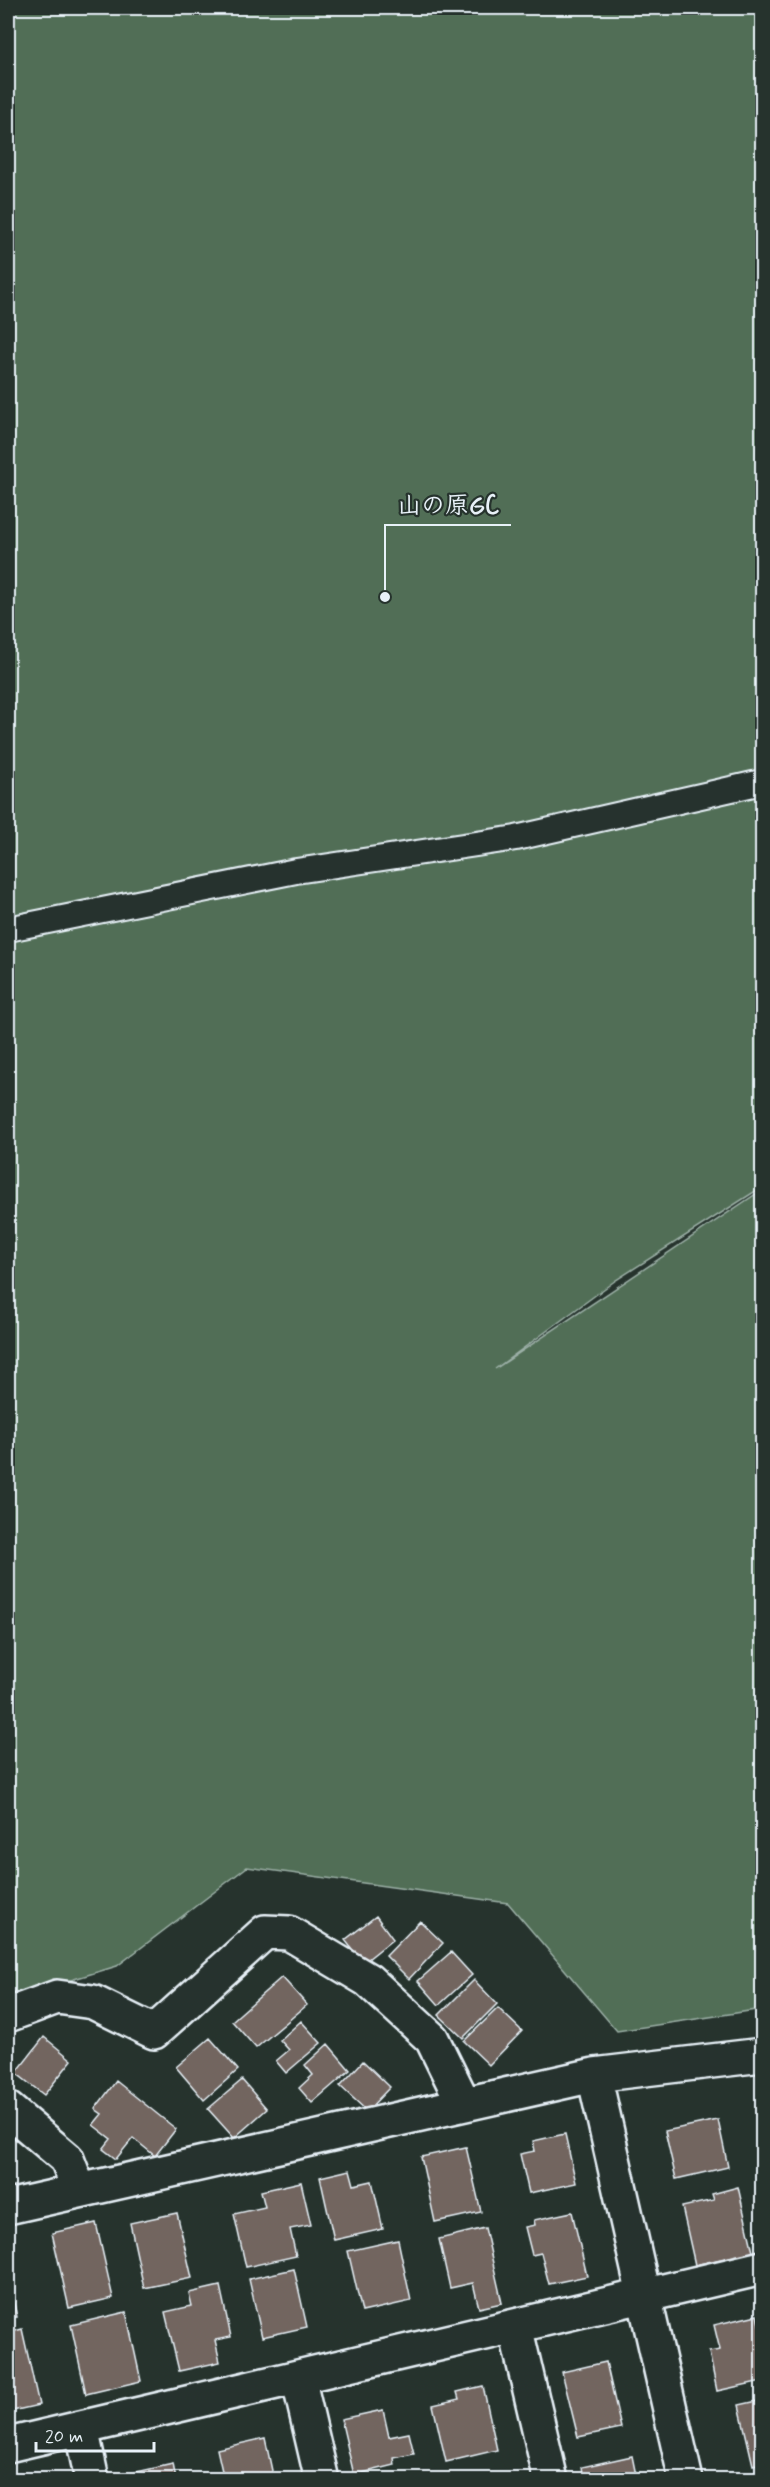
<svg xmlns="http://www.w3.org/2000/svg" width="770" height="2487" font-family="Mynerve,'Klee One',sans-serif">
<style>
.green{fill:#516e56;stroke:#9cb0a7;stroke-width:1.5}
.building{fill:#72655f;stroke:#e8f1f8;stroke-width:1.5}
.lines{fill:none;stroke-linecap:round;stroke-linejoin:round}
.lane-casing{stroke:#e8f1f8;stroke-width:28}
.street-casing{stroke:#e8f1f8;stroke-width:38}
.lane{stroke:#26332d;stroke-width:24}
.street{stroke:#26332d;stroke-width:33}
.leader{fill:none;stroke:#e8f1f8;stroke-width:2}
.callout-dot{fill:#e8f1f8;stroke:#26332d;stroke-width:2}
.callout-label{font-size:24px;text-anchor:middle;font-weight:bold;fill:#e8f1f8;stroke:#26332d;stroke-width:4.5;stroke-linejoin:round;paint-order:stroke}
</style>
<rect width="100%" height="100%" fill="#26332d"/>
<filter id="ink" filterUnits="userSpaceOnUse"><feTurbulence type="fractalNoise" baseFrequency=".0167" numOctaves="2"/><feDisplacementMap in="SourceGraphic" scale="12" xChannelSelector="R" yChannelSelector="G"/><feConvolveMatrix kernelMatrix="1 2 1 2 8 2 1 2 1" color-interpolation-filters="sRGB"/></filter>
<g filter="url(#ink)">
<path class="green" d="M8,8H762V1187L616,1280L495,1369L762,1190V2009L617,2031L508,1903L247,1867L117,1966L8,1999Z"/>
<path class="building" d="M376,1916L393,1939L363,1963L345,1940Z
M420,1921L443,1943L409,1979L386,1956Z
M451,1952L472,1975L439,2005L418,1981Z
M282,1977L307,2005L256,2048L232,2021Z
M474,1980L497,2004L463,2038L439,2015Z
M498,2008L522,2031L489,2065L464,2041Z
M301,2021L321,2043L286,2073L276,2061L289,2050L280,2040Z
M44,2037L72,2060L44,2095L16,2073Z
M210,2038L238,2070L204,2100L176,2067Z
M328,2044L350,2070L312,2103L299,2088L313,2075L305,2065Z
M363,2061L390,2087L367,2111L340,2086Z
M242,2080L267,2109L234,2138L208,2109Z
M116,2081L176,2129L155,2156L133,2138L116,2159L103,2149L111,2139L93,2125L102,2114L95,2109Z
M718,2120L728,2167L676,2179L665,2131Z
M565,2134L576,2183L529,2193L520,2154L535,2151L533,2141Z
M466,2147L481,2212L435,2222L421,2157Z
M350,2170L354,2185L372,2181L383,2229L334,2240L320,2177Z
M301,2182L311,2225L290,2229L296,2256L246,2267L234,2214L265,2207L261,2191Z
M738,2187L753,2252L695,2265L682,2207L714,2200L712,2194Z
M572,2212L587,2276L549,2284L541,2253L532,2255L525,2227L535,2225L534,2220Z
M177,2213L192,2278L144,2288L130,2223Z
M96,2223L113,2298L69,2308L52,2233Z
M485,2228L502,2303L479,2308L473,2283L450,2288L439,2239Z
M398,2240L411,2301L362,2312L348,2251Z
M294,2269L307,2327L262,2337L249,2279Z
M8,2276L17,2317L8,2318Z
M220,2286L231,2337L215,2340L220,2362L179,2371L165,2312L192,2306L189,2293Z
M126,2312L141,2381L86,2394L71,2325Z
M757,2315L762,2339V2381L717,2391L709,2352L720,2350L714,2325Z
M22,2329L39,2405L8,2412V2333Z
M606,2362L621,2428L578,2437L562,2372Z
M483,2386L497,2450L446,2462L433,2405L459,2399L457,2392Z
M762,2400V2463L753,2465L739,2405Z
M383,2410L389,2437L409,2433L414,2454L394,2458L395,2465L354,2475L341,2419Z
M265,2438L274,2480H224L217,2449Z
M632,2456L637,2480H584L582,2467Z
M173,2464L176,2480H133L132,2473Z"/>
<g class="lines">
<defs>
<path id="lane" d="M8,929L296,871L516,838L762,782"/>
<path id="street" d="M8,2015L57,1997L93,2002L154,2032L265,1932L289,1933L368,1980L432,2039L464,2104
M594,2075L686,2480
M8,2109L67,2159L79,2190
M8,2207L594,2075L762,2055
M515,2326L551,2480
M298,2377L322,2480
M81,2428L92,2480
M8,2445L762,2268"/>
</defs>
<use href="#lane" class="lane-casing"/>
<use href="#street" class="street-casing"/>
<use href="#lane" class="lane"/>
<use href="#street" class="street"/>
</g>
</g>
<path class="leader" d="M385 597L385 525H511"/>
<circle class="callout-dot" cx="385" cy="597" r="6"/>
<g class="callout-label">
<text x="448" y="513">山の原GC</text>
</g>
<rect width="770" height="2487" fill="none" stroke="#26332d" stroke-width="30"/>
<rect x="15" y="15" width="740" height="2457" fill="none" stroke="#e8f1f8" stroke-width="2" filter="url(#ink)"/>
<path d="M36 2442v9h118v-9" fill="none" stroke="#e8f1f8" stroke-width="3"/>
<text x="45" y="2442" font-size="18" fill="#e8f1f8" stroke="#26332d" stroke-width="4.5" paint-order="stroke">20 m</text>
</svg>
